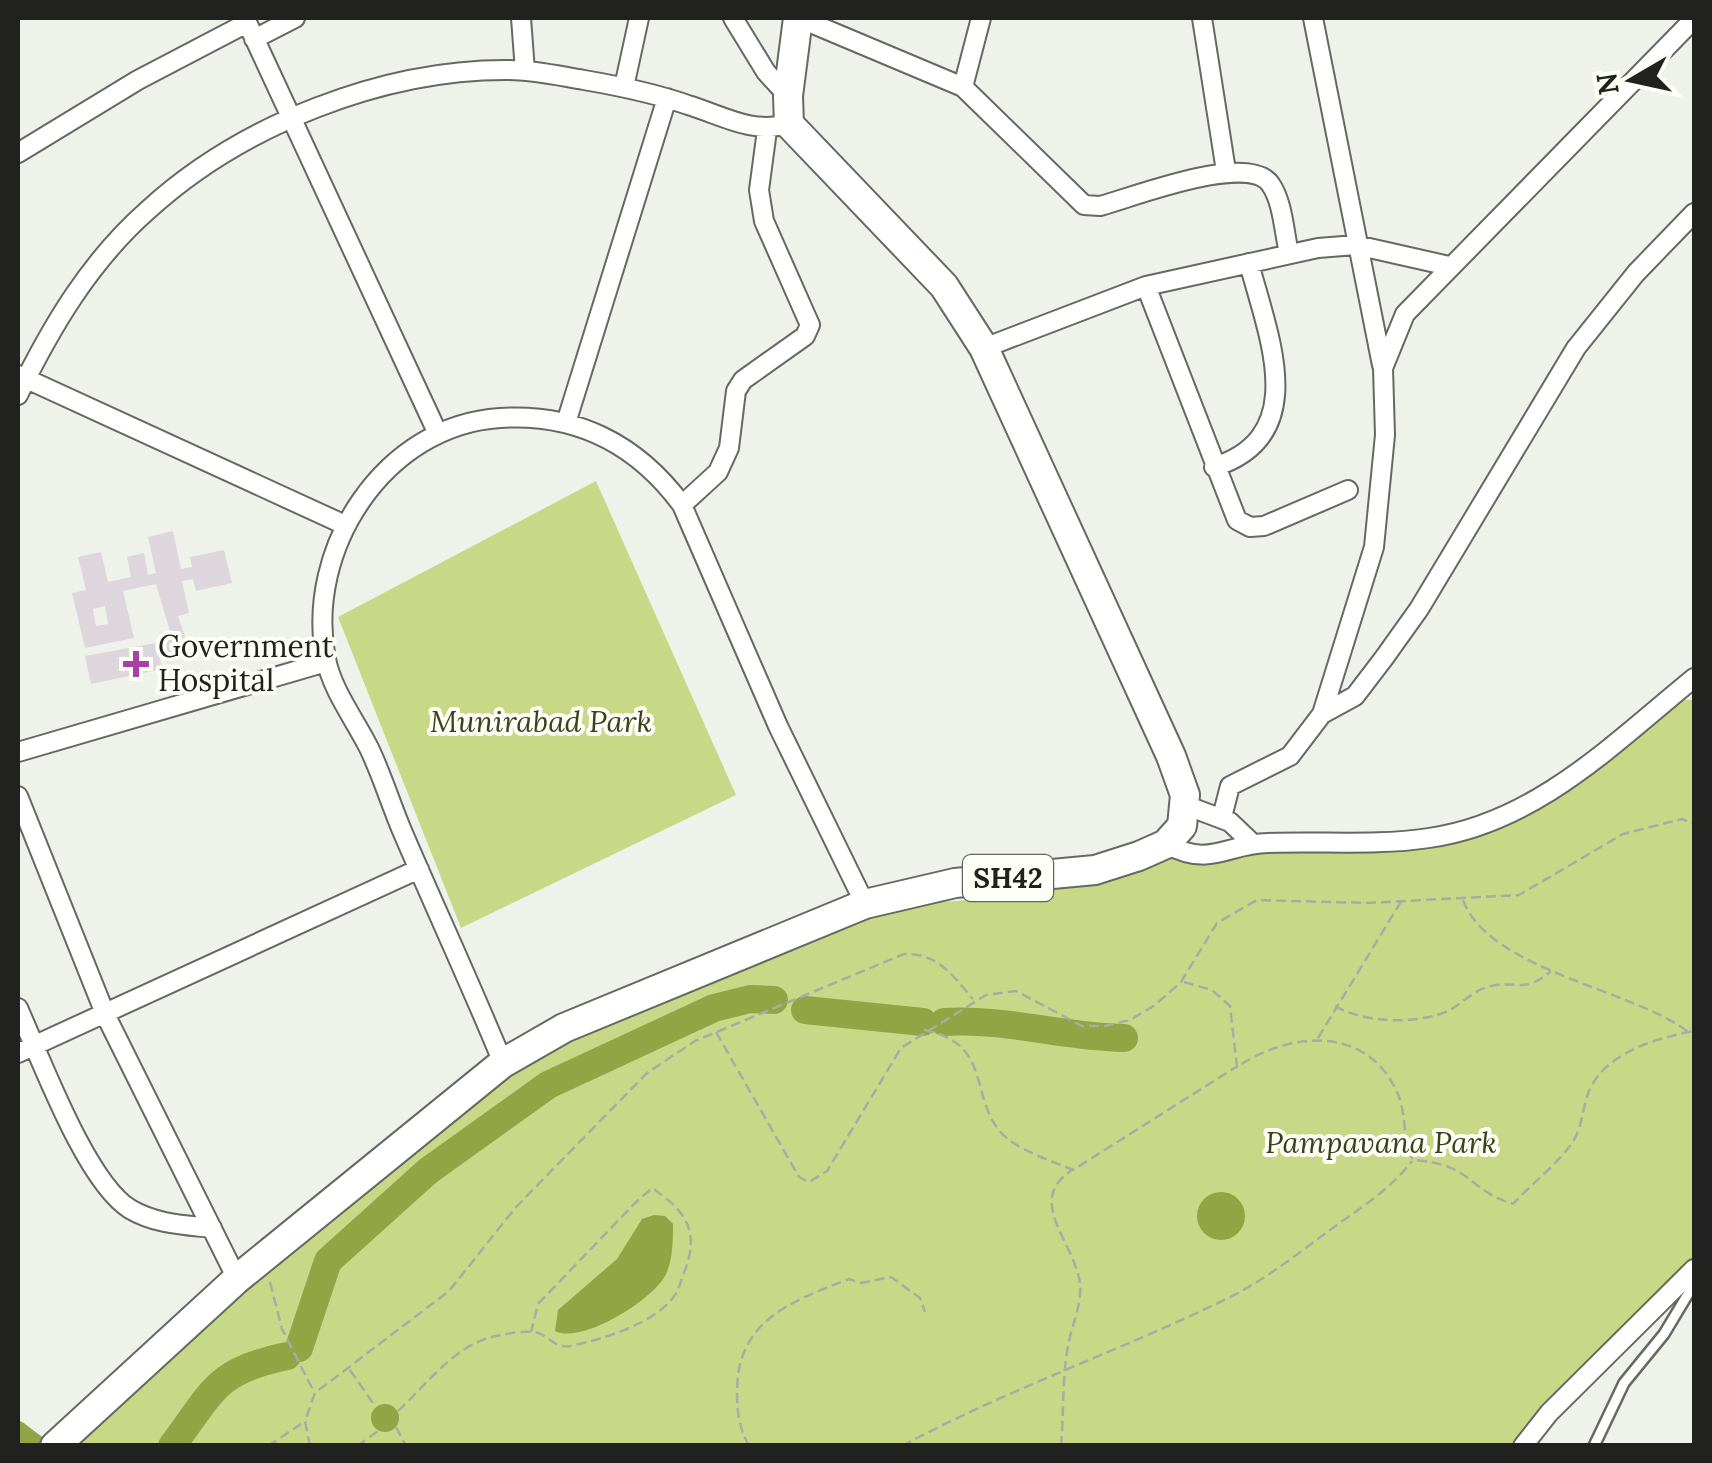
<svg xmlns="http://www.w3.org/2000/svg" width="1712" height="1463" font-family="Lora,serif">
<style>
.green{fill:#c7d986}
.water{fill:#92a545}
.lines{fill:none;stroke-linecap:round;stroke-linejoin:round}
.canal{stroke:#92a545;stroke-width:18}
.river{stroke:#92a545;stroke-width:28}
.building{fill:#ddd6dc;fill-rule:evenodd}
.service-casing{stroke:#666861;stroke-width:14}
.minor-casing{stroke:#666861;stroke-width:22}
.primary-casing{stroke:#666861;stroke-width:32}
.path{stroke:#a9aba5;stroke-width:2.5;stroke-dasharray:10 5;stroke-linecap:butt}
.service{stroke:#fff;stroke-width:9}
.minor{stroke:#fff;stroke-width:18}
.primary{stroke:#fff;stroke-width:28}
.poi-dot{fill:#a741a6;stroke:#fdfff7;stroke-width:4}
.labels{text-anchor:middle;stroke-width:8;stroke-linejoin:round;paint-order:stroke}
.shield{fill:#fdfff7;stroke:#636460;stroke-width:2.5}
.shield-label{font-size:28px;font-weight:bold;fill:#21221f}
.poi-label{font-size:30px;fill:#21221f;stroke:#fdfff7;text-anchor:start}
.park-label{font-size:30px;font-style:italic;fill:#3b421b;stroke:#fdfff7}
</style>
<rect width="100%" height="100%" fill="#eff2ea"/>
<path class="green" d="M596,481L736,795L461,928L338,617Z
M1669,699L1694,700V1269L1515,1445L55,1446L503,1063L865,904L957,901L1107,883L1183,853L1390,840L1507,817Z"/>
<path class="water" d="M1197 1216a24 24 0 1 1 48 0a24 24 0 1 1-48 0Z
M654,1215L665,1216L673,1224C673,1239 673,1257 667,1272C657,1298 582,1345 555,1331L558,1310L617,1259L642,1219Z
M371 1418a14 14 0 1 1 28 0a14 14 0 1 1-28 0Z"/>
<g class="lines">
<path class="canal" d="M18,1430L39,1446"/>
<path class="river" d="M805,1010L923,1022
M944,1022C1004,1018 1063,1037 1124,1038
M299,1348L328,1261L428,1171L548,1085L714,1008L750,999L774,1000
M172,1446C214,1390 215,1371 287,1356"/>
</g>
<path class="building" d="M173,531L181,569L192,567L190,557L224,550L232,583L196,591L193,579L182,581L189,613L178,616L192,657L167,663L165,654L159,655L162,669L91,684L85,656L161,642V637L171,635L156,584L123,591L134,638L85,648L72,593L86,590L78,557L101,552L108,582L131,577L127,557L144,553L148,575L156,573L148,537ZM105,606L108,624L96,626L93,609Z"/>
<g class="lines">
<defs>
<path id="service" d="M1594,1446L1624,1383L1664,1334L1694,1284"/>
<path id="minor" d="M245,18L438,434
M521,18L525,71
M733,18L766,72L788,96
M799,18L963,87L1084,205L1100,206C1134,197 1250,151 1271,185C1283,203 1284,232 1289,253
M1202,18L1226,171
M1313,18L1382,365
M254,39L295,18
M624,87L639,18
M963,87L981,18
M18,153L138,80L247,23
M1146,286L1237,520L1250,527L1264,526L1348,490
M984,348L1146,286L1318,248L1356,245L1449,266
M18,375L345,525
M18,395C51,327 90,261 148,210C241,125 383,69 509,70C534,70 560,76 584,80C619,86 654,93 688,105C724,116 751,134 789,124
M566,423L667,98
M1214,467C1312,436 1268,336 1249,263
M682,505L718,472L729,448L736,391L743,380L805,336L810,325L764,221L759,190L767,130
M1322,714L1355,696L1384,658L1419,609L1576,348L1636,273L1694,213
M18,752L326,662
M18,796L106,1016L237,1279
M1185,805L1230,822L1252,843
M1222,817L1230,786L1290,756L1322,714L1374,547L1385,435L1383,368L1405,314L1694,19
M1166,844C1211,868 1225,844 1268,843C1321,841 1377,846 1429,838C1536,823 1614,743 1694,678
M18,1008C41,1059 86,1182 130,1209C155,1224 184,1225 212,1228
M18,1053L419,869
M503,1063C471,985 436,910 403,833C391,805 382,775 369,748C355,720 332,690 326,659C304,549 385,425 500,418C576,413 637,444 682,505L778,726L865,904
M1523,1446L1549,1413L1694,1269"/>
<path id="primary" d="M55,1446L237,1279L503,1063L564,1028L865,904L955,883L1095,870L1139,856L1166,844L1182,826L1185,795L1171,756L984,348L944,286L789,124L788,96L798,18"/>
</defs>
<use href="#service" class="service-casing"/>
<use href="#minor" class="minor-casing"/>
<use href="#primary" class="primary-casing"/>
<path class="path" d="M1463,900C1489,970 1631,989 1687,1031
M1184,982L1212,990L1230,1006L1237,1067C1289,1032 1366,1024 1397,1092C1407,1114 1402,1139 1413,1160C1473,1164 1467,1190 1513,1204C1533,1182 1555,1167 1572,1143C1583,1127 1582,1108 1589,1091C1606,1052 1657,1038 1694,1031
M1335,1006C1363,1023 1417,1025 1448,1011C1462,1004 1471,992 1487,987C1517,979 1524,995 1551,971
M924,1030C990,1043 970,1091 998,1129C1013,1149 1050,1160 1073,1170L1236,1067
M716,1032L799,1177L809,1182L827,1171L901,1048L986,995L1016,991L1082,1026H1105L1130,1020L1155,1005L1181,982L1217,923L1257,900L1366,903L1519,895L1623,834L1682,819L1694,824
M1318,1038L1402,900
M270,1282L282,1329L313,1390
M350,1370L375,1406
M398,1411C424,1387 452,1349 488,1338C500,1335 530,1328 541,1334C554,1341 558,1350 575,1345C606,1338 651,1324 672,1299C679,1291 681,1280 685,1270C700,1231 685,1210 652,1188L635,1203L538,1304L531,1332
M396,1427L406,1446
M268,1446L304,1422
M310,1446L305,1421L315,1393L449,1291L516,1207L647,1073L695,1041L904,954C938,953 952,975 973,999
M357,1446L378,1431
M749,1446C739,1428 737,1412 737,1392C737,1321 789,1302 849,1279L861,1283L891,1277L920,1298L925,1312
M902,1446C1006,1390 1117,1352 1222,1301C1261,1283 1296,1255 1330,1230C1359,1209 1391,1189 1412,1161
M1061,1446C1064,1413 1062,1378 1068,1346C1072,1323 1084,1302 1079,1278C1071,1240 1027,1199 1071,1171"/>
<use href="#service" class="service"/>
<use href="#minor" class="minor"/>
<use href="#primary" class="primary"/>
</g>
<path class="poi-dot" d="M131 649h10v10h10v10h-10v10h-10v-10h-10v-10h10z"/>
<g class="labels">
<rect class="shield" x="963" y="855" width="90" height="46" rx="8"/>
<g class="shield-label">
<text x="1008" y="888">SH42</text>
</g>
<g class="poi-label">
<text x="158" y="657">Government<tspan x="158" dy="34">Hospital</tspan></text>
</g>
<g class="park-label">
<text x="541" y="732">Munirabad Park</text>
<text x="1381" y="1153">Pampavana Park</text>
</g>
</g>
<rect width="1712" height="1463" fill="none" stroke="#21221f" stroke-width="40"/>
<g transform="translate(1632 80) rotate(261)" stroke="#fdfff7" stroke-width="8" paint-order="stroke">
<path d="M0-8L18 38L0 25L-18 38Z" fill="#21221f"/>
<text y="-15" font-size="28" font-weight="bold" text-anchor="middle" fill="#21221f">N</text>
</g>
</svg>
